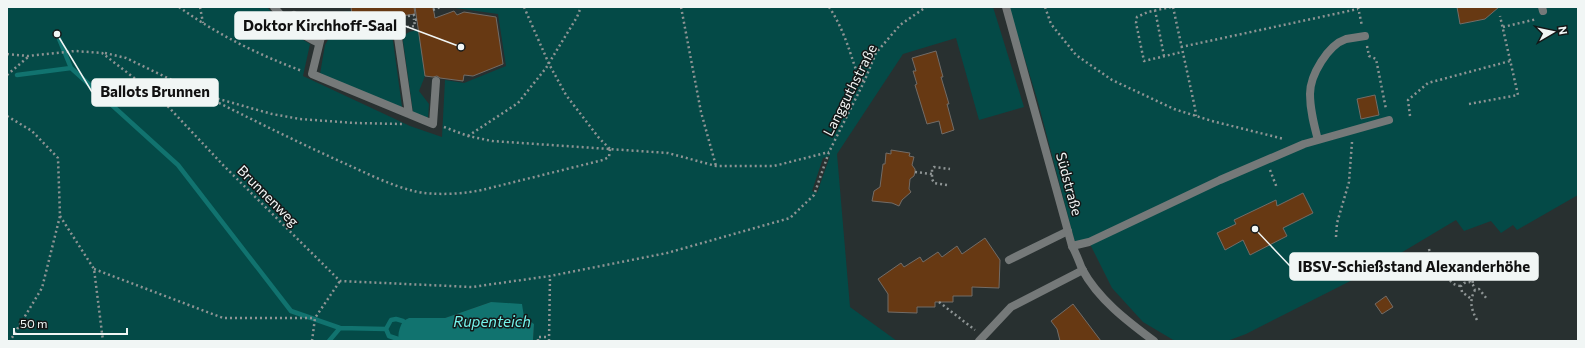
<svg xmlns="http://www.w3.org/2000/svg" width="1585" height="348" font-family="Commissioner,sans-serif">
<style>
.green{fill:#044a47;fill-rule:evenodd}
.water{fill:#11736f}
.lines{fill:none;stroke-linecap:round;stroke-linejoin:round}
.stream{stroke:#11736f;stroke-width:4.5}
.building{fill:#673913;stroke:#726c67}
.path{stroke:#8e9494;stroke-width:2.5;stroke-dasharray:2 3;stroke-linecap:butt}
.lane{stroke:#757979;stroke-width:8}
.street{stroke:#757979;stroke-width:8}
.labels{text-anchor:middle;stroke-width:3;stroke-linejoin:round;paint-order:stroke}
.street-label{font-size:14px;fill:#f1f6f5;stroke:#141717}
.water-label{font-size:15px;font-style:italic;fill:#75f3eb;stroke:#141717}
.leader{fill:none;stroke:#f1f6f5;stroke-width:1.5}
.callout-dot{fill:#f1f6f5;stroke:#141717;stroke-width:1.5}
.callout{fill:#f1f6f5;stroke:#f1f6f5;stroke-width:1.5}
.callout-label{font-size:15px;text-anchor:middle;font-weight:bold;fill:#111}
</style>
<rect width="100%" height="100%" fill="#283030"/>
<path class="green" d="M7,7H267C280,22 293,34 310,44L303,76L410,126L442,137L445,80L464,83L506,66L498,14L448,7H993L1024,107L979,120L956,38L903,54L837,154L850,307L897,341H533L534,324L491,302L445,318H409L398,339L399,341H7ZM830,156L817,193L812,191L823,158Z
M1009,7H1578V195L1517,230L1513,225L1501,233L1491,221L1464,231L1456,220L1374,269L1246,334L1227,341H1175L1143,322L1112,288L1089,242L1075,243L1038,102Z
M351,11L353,23L321,27L315,24L314,20L336,17L335,13Z
M419,30L425,76L419,91L429,104L428,119L413,112L403,41C404,32 411,31 419,30Z
M385,31L390,34L393,41L403,114L320,74L325,45L329,38Z"/>
<path class="water" d="M491,302L522,304L524,317L534,324L533,341H399C397,334 400,327 403,321L409,318H445Z"/>
<g class="lines">
<path class="stream" d="M57,34L71,68L178,165L291,311L340,328L386,329L389,336L398,339
M17,75L71,68
M386,329L391,320L396,319L403,321
M329,341L340,328"/>
</g>
<path class="building" d="M351,7H414L415,14L353,23Z
M415,7H433L435,18L454,11L457,15L464,12L496,17L503,64L473,76L464,75L463,81L440,78L437,76L433,77L425,76Z
M1457,7H1499L1485,19L1460,24Z
M936,51L943,77H941L949,104H947L954,130L942,134L939,121L927,124L915,85L917,84L913,71H916L912,58Z
M1375,95L1379,115L1361,119L1357,99Z
M891,150L910,153L909,156L914,157L912,165L915,169V172L914,176L910,179L909,189L911,192L902,200L899,206L892,203L872,201L874,191L880,187L883,164H885L886,153L891,154Z
M1303,193L1313,213L1283,228L1287,236L1250,255L1243,240L1225,250L1217,233L1236,224L1234,220L1276,200L1277,206Z
M985,238L1000,260L999,288L972,287V296H953V302H935V307H917V313L888,312V294L878,279L901,263L904,267L920,257L923,262L938,252L942,257L957,246L962,254Z
M1386,296L1393,307L1382,314L1375,304Z
M1073,304L1101,341H1060L1057,329L1051,321Z"/>
<g class="lines">
<path class="path" d="M179,7C218,35 257,54 302,71
M200,7L203,23
M524,7L549,64L566,95L599,138L610,149
M681,7L701,112L716,166
M829,7C838,20 845,37 850,52C854,63 856,74 864,82
M1045,7L1051,24L1076,55L1112,80L1174,109L1212,121L1284,139
M1171,7L1148,12L1137,17L1136,23L1144,61L1182,52
M1173,7L1195,108L1196,116
M1358,7L1362,26
M433,10L440,7
M1155,10L1164,56
M403,17L414,15V20
M313,18L327,16
M407,27L415,26L414,20L419,19
M1503,27L1537,19
M1367,46L1369,56L1376,59L1386,109
M1181,47L1358,9
M105,53L126,58L201,94
M7,54L28,56L75,51L102,53L160,98L224,166L340,281L472,287L550,276L667,253L790,218L814,195L829,152L864,82L876,53L900,25L926,7
M7,75L28,57
M201,94C249,118 297,142 346,164C366,173 392,186 414,191C433,196 467,194 486,189L603,160L609,157L610,149
M208,96L272,114L300,119L354,123L402,124
M1469,104L1518,95L1500,16
M7,116L32,131L58,158L60,216L42,288L10,341
M1410,116L1408,100L1428,83L1510,61
M444,127L468,136L492,141L668,153L716,166H774L829,152
M468,136L518,103L546,68L577,17L581,7
M1270,170L1277,188
M915,172L932,174
M947,185L934,183L932,179V169L934,167L950,169
M60,216L94,269L103,341
M1336,237L1337,223L1349,182L1352,142
M1429,249C1431,257 1439,261 1446,265
M1455,265H1446C1447,276 1449,285 1461,286
M94,269L223,318H315
M1472,276L1473,284
M1470,298L1462,292L1461,286L1464,283L1470,282L1473,285L1475,290
M939,302L975,330
M1477,320C1471,309 1469,301 1475,290L1479,289L1487,299
M312,341L315,318L340,281
M538,341V337H548
M549,341L550,276"/>
<path class="lane" d="M274,7C287,23 300,35 319,43
M1542,7L1543,11
M294,15L304,26L321,37
M409,114L396,24L330,33L321,37L312,74L433,124L436,81
M1318,140C1314,125 1310,110 1310,94C1310,75 1328,45 1346,39C1352,38 1359,37 1365,36
M1072,246L1089,242L1220,180L1304,144L1389,120
M1009,260L1068,231
M979,341L1011,307L1083,270"/>
<path class="street" d="M1006,7L1072,246C1076,253 1079,261 1082,269C1098,299 1127,321 1154,341"/>
</g>
<g class="labels">
<g class="street-label">
<text transform="translate(850 90) rotate(-63)" y="5">Langguthstraße</text>
<text transform="translate(1069 184) rotate(75)" y="5">Südstraße</text>
<text transform="translate(268 196) rotate(45)" y="5">Brunnenweg</text>
</g>
<g class="water-label">
<text x="492" y="327">Rupenteich</text>
</g>
</g>
<path class="leader" d="M461 47L405 26M57 34L92 92M1255 229L1290 266"/>
<g class="callout-dot">
<circle cx="461" cy="47" r="4"/>
<circle cx="57" cy="34" r="4"/>
<circle cx="1255" cy="229" r="4"/>
</g>
<g class="callout">
<rect x="235" y="12" width="170" height="27" rx="4"/>
<rect x="92" y="79" width="126" height="27" rx="4"/>
<rect x="1290" y="253" width="248" height="27" rx="4"/>
</g>
<g class="callout-label">
<text x="320" y="31">Doktor Kirchhoff-Saal</text>
<text x="155" y="97">Ballots Brunnen</text>
<text x="1414" y="272">IBSV-Schießstand Alexanderhöhe</text>
</g>
<rect width="1585" height="348" fill="none" stroke="#f1f6f5" stroke-width="16"/>
<g transform="translate(1553 32) rotate(81)" stroke="#141717" stroke-width="3" paint-order="stroke">
<path d="M0-3L7 15L0 10L-7 15Z" fill="#f1f6f5"/>
<text y="-6" font-size="11" font-weight="bold" text-anchor="middle" fill="#f1f6f5">N</text>
</g>
<path d="M14 328v6h113v-6" fill="none" stroke="#f1f6f5" stroke-width="2"/>
<text x="20" y="328" font-size="12" fill="#f1f6f5" stroke="#141717" stroke-width="3" paint-order="stroke">50 m</text>
</svg>
